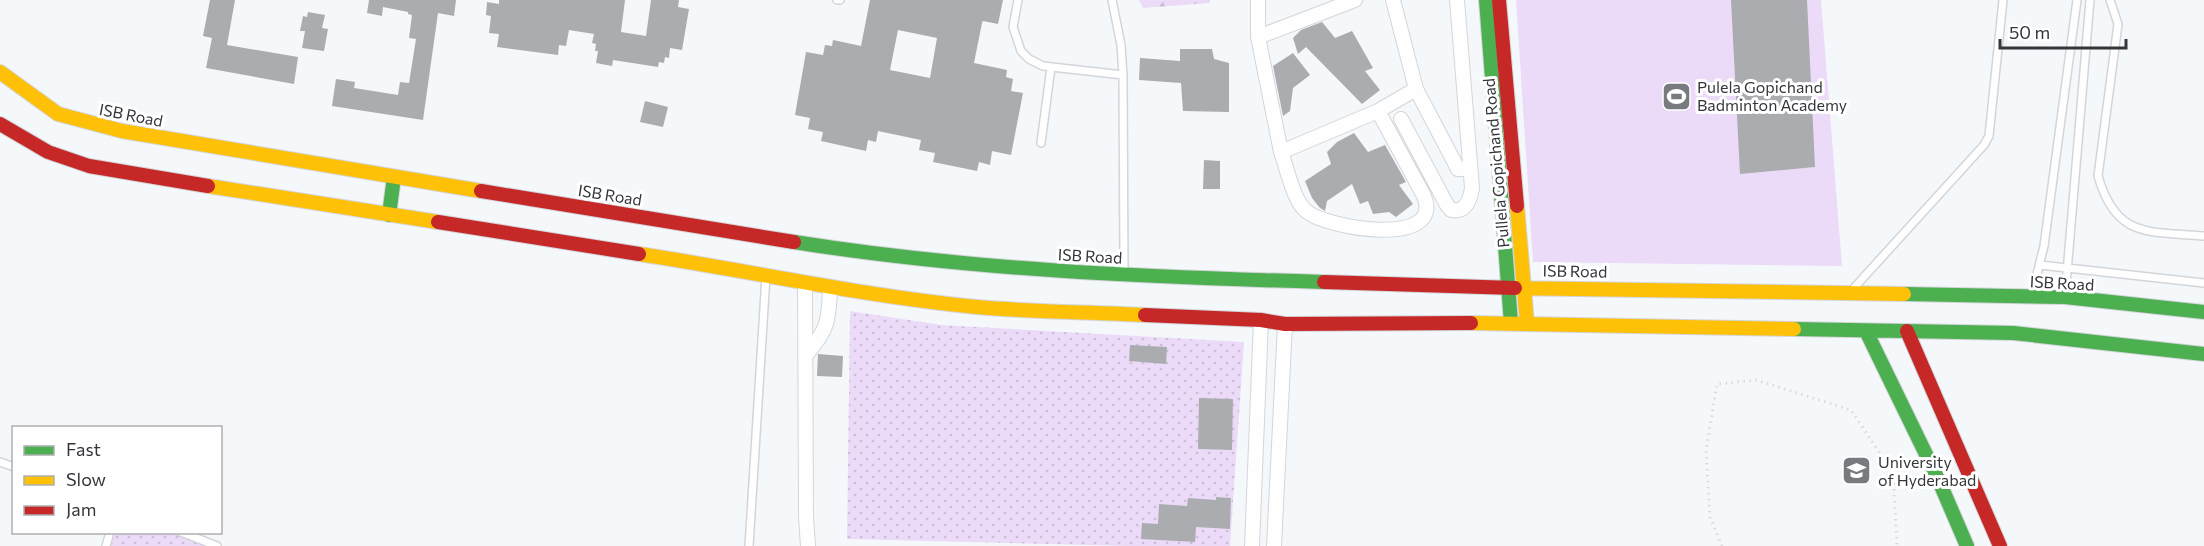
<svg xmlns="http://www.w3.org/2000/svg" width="2204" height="546" font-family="Commissioner,sans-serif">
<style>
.grass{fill:url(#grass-dots)}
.forest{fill:url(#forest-firs)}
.garden{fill:#ebdbf8}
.building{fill:#aaacaf;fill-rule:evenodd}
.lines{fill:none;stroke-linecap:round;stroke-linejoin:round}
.lane-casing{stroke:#d3d5d9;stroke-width:10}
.street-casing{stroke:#d3d5d9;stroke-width:16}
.fast-casing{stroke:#d3d5d9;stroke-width:16}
.slow-casing{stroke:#d3d5d9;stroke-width:16}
.jam-casing{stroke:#d3d5d9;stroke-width:16}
.path{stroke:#dadadc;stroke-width:3;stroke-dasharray:1.5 4.5;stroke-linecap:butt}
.lane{stroke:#fefefe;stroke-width:7}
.street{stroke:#fefefe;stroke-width:14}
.fast{stroke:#4caf50;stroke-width:14}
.slow{stroke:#ffc107;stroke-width:14}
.jam{stroke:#c62828;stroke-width:14}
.labels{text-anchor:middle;stroke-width:6;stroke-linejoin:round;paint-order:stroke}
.poi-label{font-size:16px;fill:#33363a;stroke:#fff;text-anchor:start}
.street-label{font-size:16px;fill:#33363a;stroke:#fff}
</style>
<defs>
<pattern id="grass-dots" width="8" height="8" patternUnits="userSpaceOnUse" patternTransform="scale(1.5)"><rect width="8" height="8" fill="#ebdbf8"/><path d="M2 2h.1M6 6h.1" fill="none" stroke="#cabdd5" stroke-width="1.8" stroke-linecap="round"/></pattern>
<pattern id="forest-firs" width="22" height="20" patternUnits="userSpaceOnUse" patternTransform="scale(1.5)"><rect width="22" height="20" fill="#ebdbf8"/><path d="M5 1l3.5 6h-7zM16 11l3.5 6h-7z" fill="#cabdd5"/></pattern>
</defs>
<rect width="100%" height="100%" fill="#f5f8fb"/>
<path class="grass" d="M850,311L941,325L1244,342L1230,546H1131L847,539Z
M110,532L181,533L217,546H106Z"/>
<path class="forest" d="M1139,0H1210V3L1143,8Z"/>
<path class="garden" d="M1516,0H1821L1842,266L1533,262Z"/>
<path class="building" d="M210,0H235L227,45L298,57L294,84L206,68L212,38L203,36Z
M369,0H456L454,16L438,13L423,120L332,106L336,79L355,82L354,88L398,95L400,82L409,83L416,39L409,38L412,15L408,14V12L383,7L382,16L367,13Z
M499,0H625L621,32L646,36L651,0H679L678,7L689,9L682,50L670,48L669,58L665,57L664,63L659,62L658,67L613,60L612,66L596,63L598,51H595L596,44L592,43L594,34L569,30L566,46L559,45L558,55L497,47L499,34L489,33L491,16L486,15L487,2L499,4Z
M870,0H1003L998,24L983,21L982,23L974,63L1007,70L1006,77L1013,79L1011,91L1023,93L1011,155L992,151L990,165L979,162L977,171L933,162L935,153L919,150L921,140L878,131L876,142L868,140L866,151L821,141L823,132L808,129L810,118L795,115L806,52L823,55L825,45L832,46L833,40L861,46ZM898,30L937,38L930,78L890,70Z
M1731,0H1807L1815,167L1740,174Z
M308,12L325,15L322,28L328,29L324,51L302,48L305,31H300L303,16L307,17Z
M1322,22L1335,38L1352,31L1373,68L1365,71L1380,90L1362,104L1306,47L1298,54L1293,38L1301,30Z
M1180,49H1212L1214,59L1229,63V112L1183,111L1181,83L1139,80L1140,58L1180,61Z
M1293,53L1310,75L1293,88L1290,111L1283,116L1273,66Z
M645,101L668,107L663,127L640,122Z
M1354,133L1368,152L1385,145L1406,182L1399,185L1413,204L1396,217L1389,212L1373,214L1368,201L1360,204L1352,184L1327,201L1325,211L1320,208L1312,198L1305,181L1331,164L1327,152L1337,142Z
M1204,160L1220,161V189H1203Z
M1130,345L1167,347L1166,364L1129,361Z
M818,354L843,356L842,377L817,376Z
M1199,398L1233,399L1232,450L1198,449Z
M1216,497L1231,498L1230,529L1196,527L1195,542L1141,539L1142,523L1158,524L1159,504L1187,506L1188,498L1216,500Z"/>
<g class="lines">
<defs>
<path id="lane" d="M837,0H840
M1018,0L1013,27L1021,51L1029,59L1043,66L1123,75
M1112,0L1121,45L1123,75L1124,273
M2110,0L2118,24L2098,176C2116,239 2149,231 2204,236
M1041,143L1051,67
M2040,265L2204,283
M1853,289L1984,145L1989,136L2003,0
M2032,294L2044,246L2077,0
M2065,296L2090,0
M0,462L14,467
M181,532L217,546
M106,546L110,532
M749,546L766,276"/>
<path id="street" d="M1258,0V37L1281,152
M1258,37L1355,0
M1416,89L1458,169H1470
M1378,111L1424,196C1445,248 1327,229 1306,211C1293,200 1287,168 1281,152Z
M1378,111L1416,89L1393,0
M1401,119L1447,205L1451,210C1466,213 1470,200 1472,188L1457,0
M805,283L806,517L808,546
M805,356C828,330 829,321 830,287
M1252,546L1261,320
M1274,546L1285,324"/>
<path id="fast" d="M1486,0L1511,323
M389,215L394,177
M794,242C969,270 1147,277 1324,282
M1904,294L2065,297L2204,312
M1794,329L2013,333L2204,354
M1866,331L1939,481L1967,546"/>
<path id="slow" d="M0,72L58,114L122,131L481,191
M208,186L438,222
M1517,206L1527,323
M639,254C751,271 863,296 977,307C1032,312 1089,312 1145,315
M1515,288L1904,294
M1471,323L1794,329"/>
<path id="jam" d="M1499,0L1517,206
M0,124L48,152L89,166L208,186
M481,191L794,242
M438,222L639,254
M1324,282L1515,288
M1145,315L1261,320L1285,324L1471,323
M1907,331L2000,546"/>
</defs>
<use href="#lane" class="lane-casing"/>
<use href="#street" class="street-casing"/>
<use href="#fast" class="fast-casing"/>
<use href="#slow" class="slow-casing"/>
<use href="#jam" class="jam-casing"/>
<path class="path" d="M1722,546L1710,517L1706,450L1717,384L1756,380L1851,410L1893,473L1897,546"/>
<use href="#lane" class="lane"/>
<use href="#street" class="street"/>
<use href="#fast" class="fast"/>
<use href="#slow" class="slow"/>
<use href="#jam" class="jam"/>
</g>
<defs>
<symbol id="stadium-square" viewBox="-11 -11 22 22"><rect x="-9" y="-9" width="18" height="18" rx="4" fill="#777a7e" stroke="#fff"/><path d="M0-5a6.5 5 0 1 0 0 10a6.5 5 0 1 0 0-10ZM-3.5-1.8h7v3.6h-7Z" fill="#fff"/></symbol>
<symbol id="university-square" viewBox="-11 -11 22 22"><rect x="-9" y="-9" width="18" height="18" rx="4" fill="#777a7e" stroke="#fff"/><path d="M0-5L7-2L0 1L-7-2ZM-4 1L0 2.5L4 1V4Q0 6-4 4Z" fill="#fff"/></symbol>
</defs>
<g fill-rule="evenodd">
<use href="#stadium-square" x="1660" y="80" width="33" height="33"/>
<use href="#university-square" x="1840" y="454" width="33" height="33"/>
</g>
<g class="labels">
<g class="poi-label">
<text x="1697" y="93">Pulela Gopichand<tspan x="1697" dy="18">Badminton Academy</tspan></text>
<text x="1878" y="468">University<tspan x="1878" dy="18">of Hyderabad</tspan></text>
</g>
<g class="street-label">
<text transform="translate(131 115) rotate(11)" y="6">ISB Road</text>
<text transform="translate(1496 163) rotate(-95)" y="6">Pullela Gopichand Road</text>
<text transform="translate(610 195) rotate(9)" y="6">ISB Road</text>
<text transform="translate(1090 256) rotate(3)" y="6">ISB Road</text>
<text transform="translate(1575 271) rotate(1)" y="6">ISB Road</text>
<text transform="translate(2062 283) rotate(3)" y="6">ISB Road</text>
</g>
</g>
<rect x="12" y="426" width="210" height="108" fill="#ffffff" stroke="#adafb0" stroke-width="1.5"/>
<rect x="24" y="446" width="30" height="9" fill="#4caf50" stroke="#adafb0" stroke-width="1.5"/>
<text x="66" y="456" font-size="18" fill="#33363a">Fast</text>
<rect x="24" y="476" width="30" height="9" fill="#ffc107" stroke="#adafb0" stroke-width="1.5"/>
<text x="66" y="486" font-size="18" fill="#33363a">Slow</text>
<rect x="24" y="506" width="30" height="9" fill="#c62828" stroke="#adafb0" stroke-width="1.5"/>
<text x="66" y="516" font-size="18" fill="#33363a">Jam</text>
<path d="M2000 39v9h126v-9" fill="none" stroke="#33363a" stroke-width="3"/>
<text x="2009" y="39" font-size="18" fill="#33363a" stroke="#ffffff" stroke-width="4.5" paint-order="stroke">50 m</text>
</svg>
